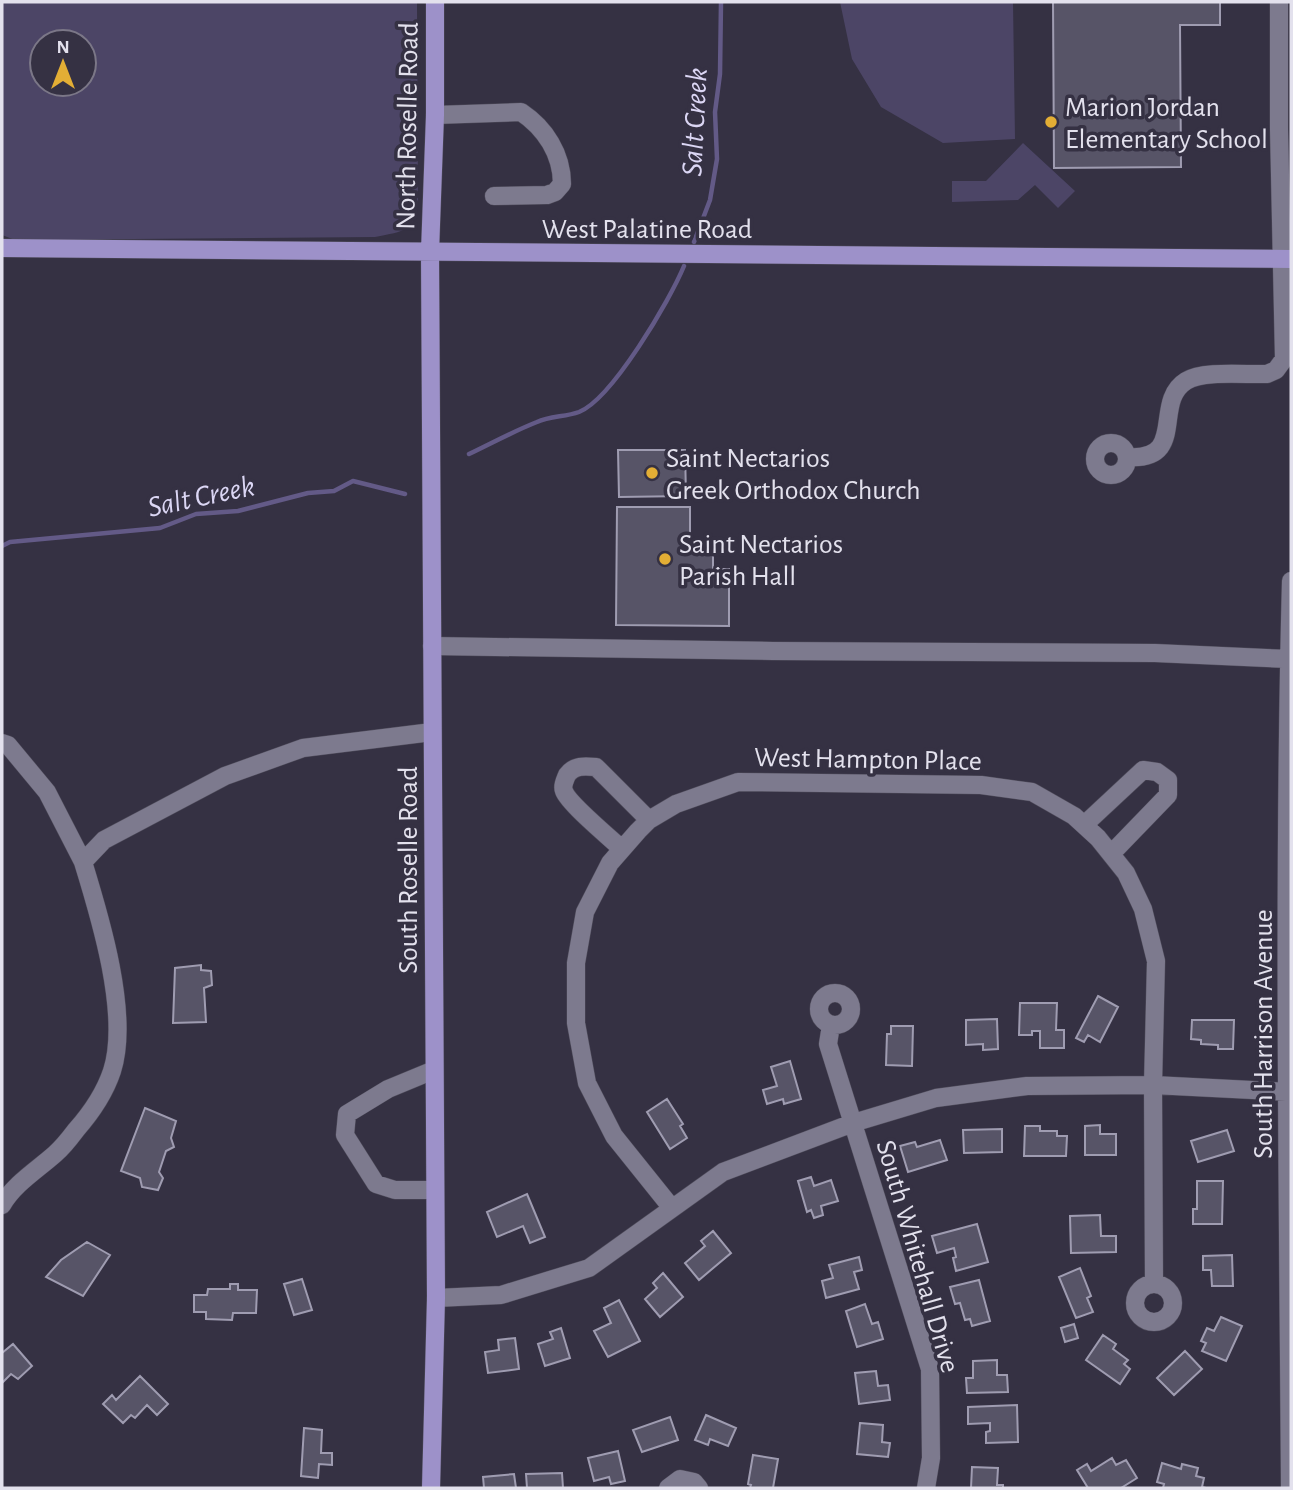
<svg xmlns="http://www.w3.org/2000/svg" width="1293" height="1490" font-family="'Alegreya Sans',sans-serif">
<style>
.green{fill:#4c4566;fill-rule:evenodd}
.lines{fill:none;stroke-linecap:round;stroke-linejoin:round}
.stream{stroke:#635a87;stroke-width:4.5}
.building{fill:#575467;stroke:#9f9cb1;stroke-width:2}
.minor-casing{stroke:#504d5c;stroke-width:19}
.major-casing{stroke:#504d5c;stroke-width:19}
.minor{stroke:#7d7a8e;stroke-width:18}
.major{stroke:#9d91c9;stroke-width:18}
.poi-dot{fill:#e3ae35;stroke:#353143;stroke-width:2.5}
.labels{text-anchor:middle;stroke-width:7;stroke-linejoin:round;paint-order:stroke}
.poi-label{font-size:28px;fill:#e3e1ed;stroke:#353143;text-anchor:start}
.street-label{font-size:28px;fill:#e3e1ed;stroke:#353143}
.water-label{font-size:30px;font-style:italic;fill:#dbd6f4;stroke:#353143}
</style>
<rect width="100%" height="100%" fill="#353143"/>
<path class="green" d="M2,2H417L418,200C414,232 405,231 375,237L15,240L2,235ZM42,42H84V84H42Z
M840,2H1013L1015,139L943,143L881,107L852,59Z
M1023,143L1075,191L1058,208L1035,185L1018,200L952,202V181H986Z"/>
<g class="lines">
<path class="stream" d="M694,242L710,200L717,159L715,112L720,74L721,2
M469,454C492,443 514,431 537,422C550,416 565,417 579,412C612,399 670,300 684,266
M2,546L10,542L160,528L196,514L238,511L308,493L334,491L353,481L405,494"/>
</g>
<path class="building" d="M1053,2H1220V25H1180L1181,167L1054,168Z
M618,450H685L686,496L619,497Z
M617,507H690V549H713V569H729V626L616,625Z
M201,965V970L211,971L212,985L204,988L206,1022L173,1023L175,968Z
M1098,996L1118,1007L1100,1042L1088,1035L1084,1042L1076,1038Z
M1020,1003H1057L1056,1030H1064V1048H1040V1031H1032V1035H1019Z
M997,1019L998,1049L983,1050V1044L966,1045V1020Z
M1192,1020H1234L1233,1049H1218V1045L1201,1044V1040L1191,1039Z
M891,1026H913L912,1066L886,1065L887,1034H891Z
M790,1061L801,1099L784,1104L783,1099L767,1104L763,1090L777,1086L771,1067Z
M667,1099L683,1124L680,1126L687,1138L670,1149L647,1112Z
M145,1108L176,1121L171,1138L174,1147L166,1151L159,1172L163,1178L158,1190L142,1187L140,1178L121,1171Z
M1100,1125V1134H1116V1155H1085V1126Z
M1025,1126H1040V1131H1057V1136H1067L1066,1156H1024Z
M1002,1129V1152L964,1153L963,1130Z
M1227,1130L1234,1151L1198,1162L1191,1141Z
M940,1140L947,1160L908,1172L900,1146L915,1142L917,1147Z
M811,1177L814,1186L831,1180L838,1201L821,1206L823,1215L814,1218L811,1210L807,1212L798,1181Z
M1197,1181H1223L1222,1224H1193V1209H1197Z
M527,1194L545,1237L530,1243L523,1226L497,1237L487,1212Z
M1100,1215L1101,1236H1116V1252L1071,1253L1070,1216Z
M977,1224L988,1262L956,1271L953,1258L956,1257L954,1248L937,1253L932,1236Z
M713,1231L731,1253L699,1280L685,1263L705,1246L701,1241Z
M87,1242L110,1255L83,1296L46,1277L61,1260Z
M1232,1255L1233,1286H1212L1211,1270H1203V1256Z
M859,1257L862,1270L854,1272L859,1289L826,1298L822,1281L833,1278L829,1265Z
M1080,1268L1091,1296L1087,1298L1093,1312L1076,1318L1059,1277Z
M663,1273L683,1297L660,1317L645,1299L657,1288L653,1283Z
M302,1279L312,1310L294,1315L284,1284Z
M979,1280L990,1321L972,1326L970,1319L965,1320L960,1303L955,1304L950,1287Z
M230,1284H238V1290H257L256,1313H233L232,1320L206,1319V1312H194V1295H207L208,1289H230Z
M619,1300L640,1341L608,1357L594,1331L611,1323L604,1308Z
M865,1304L872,1324L878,1322L883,1339L857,1347L846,1311Z
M1221,1317L1242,1326L1226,1361L1202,1351L1206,1343L1201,1341L1207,1328L1214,1331Z
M1074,1324L1078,1338L1065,1342L1061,1328Z
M561,1328L570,1358L545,1366L538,1344L553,1339L550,1332Z
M1103,1335L1116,1344L1113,1349L1128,1360L1124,1364L1130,1369L1120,1384L1086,1360Z
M515,1338L519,1369L488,1373L485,1352L499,1350L498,1340Z
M13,1344L32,1366L18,1379L11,1374L2,1383V1353Z
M1185,1351L1202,1369L1174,1395L1157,1378Z
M997,1360V1375H1007L1008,1392L967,1393L966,1378H973V1361Z
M876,1371L878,1386L888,1385L890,1400L859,1404L855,1373Z
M140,1376L168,1404L157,1415L147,1405L135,1418L131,1415L123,1423L103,1404L112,1395L116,1400Z
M1017,1405L1018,1442L986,1443V1432L990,1431V1423L968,1424V1407Z
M706,1415L736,1428L728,1446L710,1439L708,1445L695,1440Z
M670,1417L678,1440L642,1452L633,1430Z
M860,1423L883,1425L882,1442L890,1443L888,1457L857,1454Z
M304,1428L322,1430L321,1453H332V1465L319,1464L318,1478L301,1476Z
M618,1451L625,1481L611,1484L609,1477L594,1481L588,1458Z
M753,1455L778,1459L773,1488H750L751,1485L748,1484Z
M1112,1458L1116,1465L1126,1460L1137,1478L1121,1488H1088L1077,1470L1087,1464L1091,1471Z
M1162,1463L1181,1469L1182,1464L1198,1468L1196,1476L1204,1478L1202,1487L1206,1488H1163L1164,1484L1157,1482Z
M972,1467L998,1468L997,1485H1003V1488H971Z
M562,1473L563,1488H527L526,1474Z
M514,1474L516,1488H484L483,1477Z"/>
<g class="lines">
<defs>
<path id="minor" d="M435,115L521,112C545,128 562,154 562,184L555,192L547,195L494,196
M1095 459a16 16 0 1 1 32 0a16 16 0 1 1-32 0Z
M1128,457C1188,461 1152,402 1186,381C1203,370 1247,375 1267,374L1276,370L1284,359L1279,129V2
M432,646L773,651L1155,653L1289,659
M2,743L8,745L47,792L83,862
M1084,825L1143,770L1157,772L1168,780V795L1111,854
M622,849C610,838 568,803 564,791C562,786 565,780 567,775C574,765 585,766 596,767L649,820
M819 1009a16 16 0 1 1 32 0a16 16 0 1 1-32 0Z
M831,1025L828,1044L930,1369L931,1458L926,1488
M434,1070L388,1089L347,1114L345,1135L376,1184L395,1190H435
M2,1205C14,1184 37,1170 55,1154C63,1147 70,1138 76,1130C91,1113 105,1092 112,1071C130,1015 100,917 83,862L104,840L225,776L303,748L432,732
M671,1207L614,1136L587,1083L576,1023V963L585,912L610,863L638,831L649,820L676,804L738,782L981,785L1032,792L1074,816L1098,838L1126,873L1143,909L1156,961L1153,1085L1154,1284
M1135 1303a19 19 0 1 1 38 0a19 19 0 1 1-38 0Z
M436,1298L501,1295L589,1268L723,1172L853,1123L936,1098L1027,1086L1153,1085L1291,1092
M668,1488L680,1479L694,1482L699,1488
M1290,1488C1288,1186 1283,883 1291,581"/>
<path id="major" d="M2,248L1291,259
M431,1488L436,1298L430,252L435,115V2"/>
</defs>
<use href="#minor" class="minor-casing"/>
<use href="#major" class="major-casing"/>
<use href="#minor" class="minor"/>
<use href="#major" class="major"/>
</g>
<g class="poi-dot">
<circle cx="1051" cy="122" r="7"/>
<circle cx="652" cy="473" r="7"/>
<circle cx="665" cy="559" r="7"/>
</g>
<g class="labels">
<g class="poi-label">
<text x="1065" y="116">Marion Jordan<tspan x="1065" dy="32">Elementary School</tspan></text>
<text x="666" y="467">Saint Nectarios<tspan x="666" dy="32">Greek Orthodox Church</tspan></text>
<text x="679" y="553">Saint Nectarios<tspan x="679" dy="32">Parish Hall</tspan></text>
</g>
<g class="street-label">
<text transform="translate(406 126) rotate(-89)" y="10">North Roselle Road</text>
<text x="647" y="238">West Palatine Road</text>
<text transform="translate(868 758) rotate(1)" y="10">West Hampton Place</text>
<text transform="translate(407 870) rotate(-90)" y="10">South Roselle Road</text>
<text transform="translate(1262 1034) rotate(-90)" y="10">South Harrison Avenue</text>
<text transform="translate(919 1256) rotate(74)" y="10">South Whitehall Drive</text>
</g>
<g class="water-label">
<text transform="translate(694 122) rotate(-87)" y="10">Salt Creek</text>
<text transform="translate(201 496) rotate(-12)" y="10">Salt Creek</text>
</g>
</g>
<rect width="1293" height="1490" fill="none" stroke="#e3e1ed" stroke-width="7"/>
<g transform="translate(63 63)"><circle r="33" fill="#353143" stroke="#7b7787" stroke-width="2"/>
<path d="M0-5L12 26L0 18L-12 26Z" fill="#e3ae35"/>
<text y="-10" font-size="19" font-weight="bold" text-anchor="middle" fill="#e3e1ed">N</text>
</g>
</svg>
